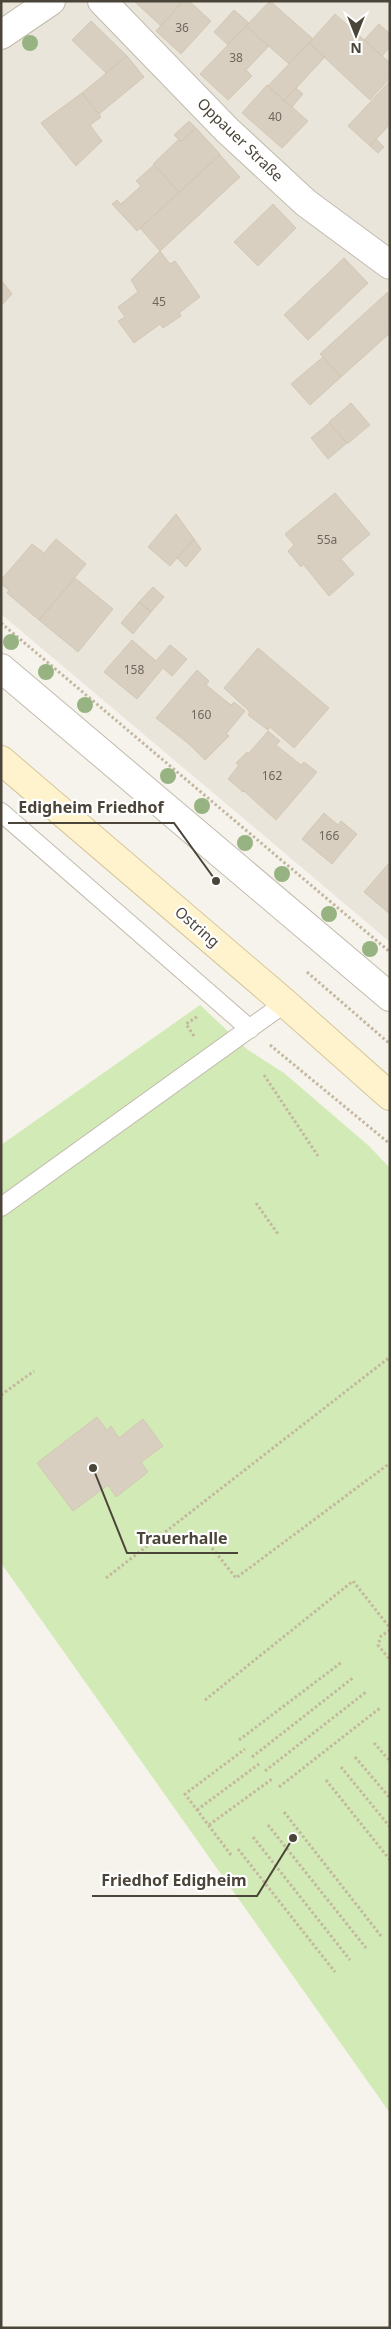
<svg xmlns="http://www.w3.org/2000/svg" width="391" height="2329" font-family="'Noto Sans',sans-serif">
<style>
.residential{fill:#eae5da}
.green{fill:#d2eab5}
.building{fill:#d8cfc1;stroke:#d3c7b4}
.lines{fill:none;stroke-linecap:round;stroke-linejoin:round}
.lane-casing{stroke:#c2bbae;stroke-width:20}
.street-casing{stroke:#c2bbae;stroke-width:30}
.secondary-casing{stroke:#d6c79b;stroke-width:30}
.path{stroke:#c4b79f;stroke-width:3;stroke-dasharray:2.5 2.5;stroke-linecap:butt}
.lane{stroke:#fff;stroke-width:18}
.street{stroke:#fff;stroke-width:28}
.secondary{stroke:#fff3cd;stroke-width:28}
.tree{fill:#97b381}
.labels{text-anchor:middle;stroke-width:4.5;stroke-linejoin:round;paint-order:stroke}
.number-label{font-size:12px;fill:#6e675b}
.street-label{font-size:15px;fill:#4b4439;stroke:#fff}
.leader{fill:none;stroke:#4b4439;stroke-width:2}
.callout-dot{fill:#4b4439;stroke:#fff;stroke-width:2}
.callout-label{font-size:16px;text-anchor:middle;font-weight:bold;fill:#4b4439;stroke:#fff;stroke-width:4.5;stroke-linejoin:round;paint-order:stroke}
</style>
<rect width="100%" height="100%" fill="#f6f3ec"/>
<path class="residential" d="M1,1H390V942L1,614Z"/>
<path class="green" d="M200,1005L248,1050L284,1073L369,1146L390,1168V2113L1,1563V1145Z"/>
<path class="building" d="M134,1H183L161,26Z
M183,1H189L211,21L181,54L156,31Z
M270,1L313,39L289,64L246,26Z
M234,10L249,23L228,45L214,32Z
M335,14L390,63V78L370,100L309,43Z
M91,21L127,56L106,73L72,40Z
M379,24L390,34V47L382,56L364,40Z
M246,26L269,46L246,70L252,76L228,100L200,74Z
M309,43L325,57L284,101L268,86Z
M127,56L144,77L99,114L82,93Z
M390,81V124L370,146L348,126Z
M267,85L308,121L282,148L242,113Z
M296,88L303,94L292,107L284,101Z
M82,93L101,117L90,125L102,141L76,166L41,123Z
M189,121L196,128L181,142L174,135Z
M196,128L220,154L179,192L153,164L179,139L181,142Z
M376,139L384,147L378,153L370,146Z
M220,155L240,177L160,251L140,228Z
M154,165L179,192L137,231L112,204L117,200L121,204L141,186L136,181Z
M273,204L296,228L258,266L234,242Z
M160,251L170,264L175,261L200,297L179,313L181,316L163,328L160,324L134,343L118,321L125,317L118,307L138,292L131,280Z
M344,258L368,283L308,340L284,315Z
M1,280L12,294L1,306Z
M388,292L390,333L341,377L320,354Z
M323,357L341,377L310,405L291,384Z
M351,403L370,425L347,444L329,422Z
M329,423L347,443L328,459L311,438Z
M335,493L370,534L341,559L354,574L329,596L303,564L301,567L288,551L294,545L285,534Z
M176,514L194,539L170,566L148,547Z
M56,539L86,564L39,620L7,593L9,590L1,584V580L32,544L44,553Z
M194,539L201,549L186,567L177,558Z
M75,578L113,609L78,652L39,620Z
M153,587L164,597L151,612L139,602Z
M139,602L151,612L133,634L121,623Z
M132,640L156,661L170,645L187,659L172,676L163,668L137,699L104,672Z
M258,648L329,708L294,748L270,727L268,730L248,715L250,712L224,688Z
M197,670L209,681L206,685L231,705L234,702L245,711L226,734L229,736L205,760L190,745L156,718Z
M268,731L280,741L276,745L301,765L304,762L317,772L276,820L244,791L243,792L228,779L239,765L236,763L247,752L249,753Z
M324,813L338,825L341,821L357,834L332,864L302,839Z
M390,862V914L364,892Z
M97,1417L107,1430L111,1426L119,1438L143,1419L163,1446L141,1462L148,1472L116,1497L108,1485L73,1511L37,1463Z"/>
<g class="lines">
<defs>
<path id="lane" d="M1,812L250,1029
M1,1207L285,1003"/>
<path id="street" d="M102,1L227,130L306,203L390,265
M1,35L51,1
M1,668L390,997"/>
<path id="secondary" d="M1,760L285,1003L390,1096"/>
</defs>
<use href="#lane" class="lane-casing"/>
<use href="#street" class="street-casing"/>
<use href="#secondary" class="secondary-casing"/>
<path class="path" d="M1,623L390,952
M307,972L390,1044
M194,1036L186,1024L198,1016
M270,1045L390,1144
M264,1075L318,1156
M256,1203L278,1234
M1,1395L34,1371
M212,1548L236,1578L390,1463
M106,1578L390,1357
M390,1630L381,1636L378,1645L390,1660
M205,1700L353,1581L390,1628
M239,1740L342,1662
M374,1743L390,1761
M252,1757L354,1677
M355,1757L390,1798
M341,1767L390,1827
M265,1771L366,1692
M326,1780L390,1860
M279,1787L380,1708
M197,1810L259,1764
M284,1812L381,1936
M209,1825L272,1779
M268,1825L366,1948
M253,1837L350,1960
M238,1849L335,1972
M231,1855L185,1794L245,1749"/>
<use href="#lane" class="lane"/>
<use href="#street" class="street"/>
<use href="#secondary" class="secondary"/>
</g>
<g class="tree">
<circle cx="30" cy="43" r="8"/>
<circle cx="11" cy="642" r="8"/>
<circle cx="46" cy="672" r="8"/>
<circle cx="85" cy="705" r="8"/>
<circle cx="168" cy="776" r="8"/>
<circle cx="202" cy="806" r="8"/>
<circle cx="245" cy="843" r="8"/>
<circle cx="282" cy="874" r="8"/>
<circle cx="329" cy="914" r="8"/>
<circle cx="370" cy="949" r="8"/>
</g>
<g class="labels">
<g class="number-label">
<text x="182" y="32">36</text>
<text x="236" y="62">38</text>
<text x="275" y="121">40</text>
<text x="159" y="306">45</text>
<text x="327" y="544">55a</text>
<text x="134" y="674">158</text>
<text x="201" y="719">160</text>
<text x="272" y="780">162</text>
<text x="329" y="840">166</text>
</g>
<g class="street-label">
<text transform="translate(240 140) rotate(44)" y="5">Oppauer Straße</text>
<text transform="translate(197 927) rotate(41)" y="5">Ostring</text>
</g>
</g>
<path class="leader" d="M216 881L174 823H8M93 1468L127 1553H238M293 1838L257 1896H92"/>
<g class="callout-dot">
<circle cx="216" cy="881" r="5"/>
<circle cx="93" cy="1468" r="5"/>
<circle cx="293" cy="1838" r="5"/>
</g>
<g class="callout-label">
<text x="91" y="813">Edigheim Friedhof</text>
<text x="182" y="1544">Trauerhalle</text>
<text x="174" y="1886">Friedhof Edigheim</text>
</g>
<rect width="391" height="2329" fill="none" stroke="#4b4439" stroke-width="5"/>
<g transform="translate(356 35) rotate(180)" stroke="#ffffff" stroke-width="4" paint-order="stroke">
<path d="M0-4L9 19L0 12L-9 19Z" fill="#4b4439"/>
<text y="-8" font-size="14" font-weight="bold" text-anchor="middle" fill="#4b4439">N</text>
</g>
</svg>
